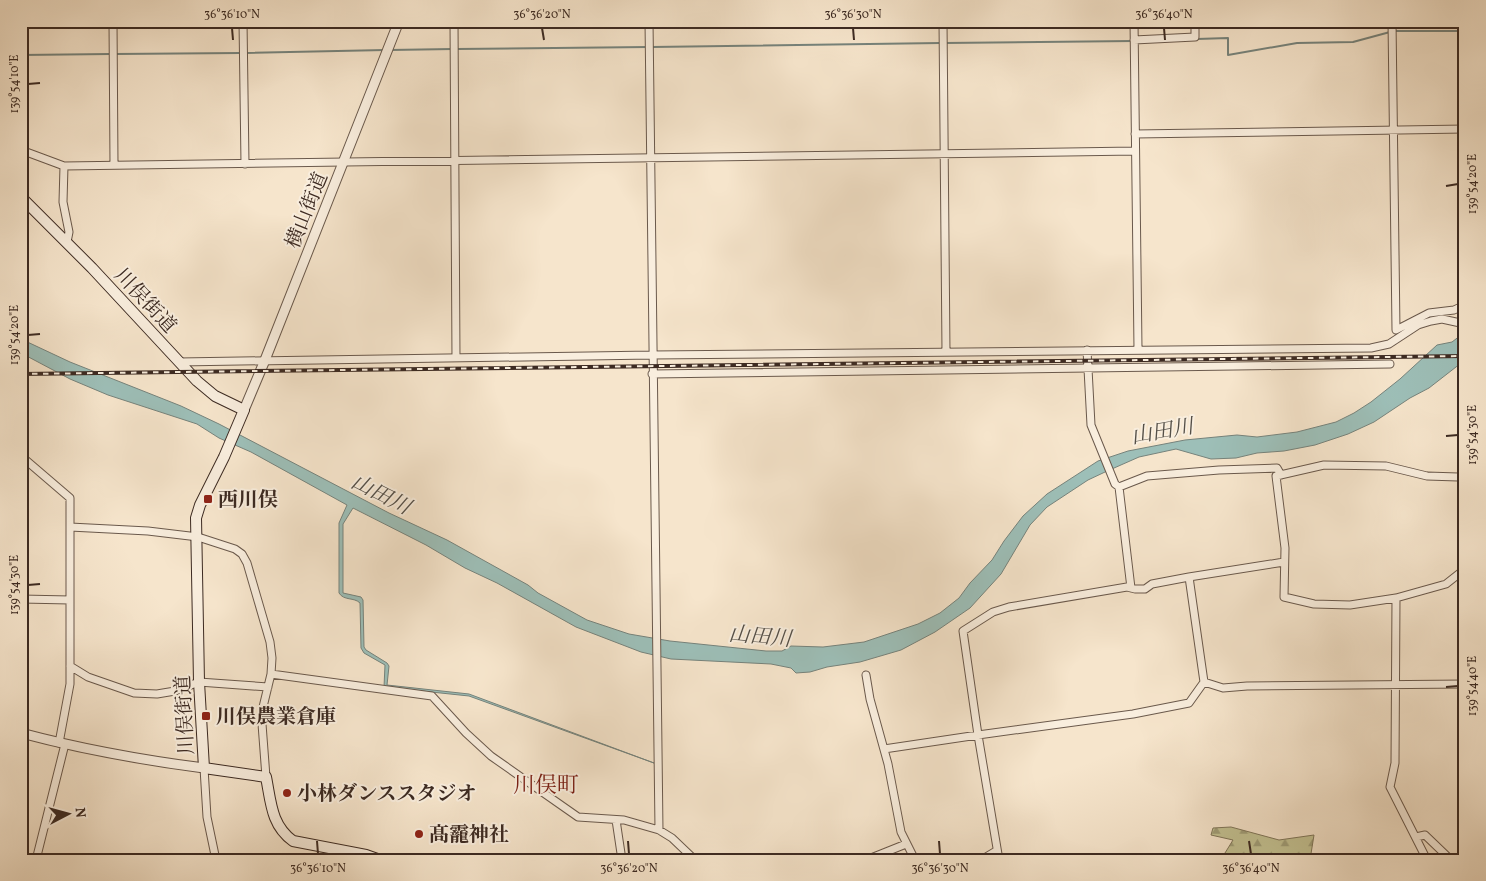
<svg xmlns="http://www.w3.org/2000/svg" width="1486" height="881" font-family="Vollkorn,'Noto Serif JP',serif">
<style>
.forest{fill:url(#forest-firs);stroke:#80765a}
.water{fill:#9dbfb8;stroke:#76837c}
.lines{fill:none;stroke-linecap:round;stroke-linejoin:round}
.stream{stroke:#76837c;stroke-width:2}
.minor-casing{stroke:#6a594c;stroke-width:9}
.tertiary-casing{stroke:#6a594c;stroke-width:11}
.secondary-casing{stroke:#3c2a22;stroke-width:12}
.minor{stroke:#f9eede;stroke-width:7}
.tertiary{stroke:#f9eede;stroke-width:9}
.secondary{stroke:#f9eede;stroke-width:10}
.rail-casing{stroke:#3c2a22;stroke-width:4}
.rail{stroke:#f9eede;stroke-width:2;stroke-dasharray:5.5;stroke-linecap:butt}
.ticks{fill:none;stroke:#3c2a22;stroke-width:2}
.poi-dot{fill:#8f2418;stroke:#f9eede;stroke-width:2}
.labels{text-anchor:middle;stroke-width:4;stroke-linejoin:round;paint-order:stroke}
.street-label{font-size:20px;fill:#3c2a22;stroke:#f9eede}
.poi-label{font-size:20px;font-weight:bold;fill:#3c2a22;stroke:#f9eede;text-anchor:start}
.water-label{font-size:21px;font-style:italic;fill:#544f48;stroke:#f9eede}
.quarter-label{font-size:22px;fill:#7a1f14;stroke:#f9eede}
.neatline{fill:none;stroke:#3c2a22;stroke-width:2}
.ticks-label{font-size:12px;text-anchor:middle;fill:#3c2a22}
</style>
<defs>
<pattern id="forest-firs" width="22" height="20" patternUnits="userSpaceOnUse" patternTransform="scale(1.25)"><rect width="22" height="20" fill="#c3c293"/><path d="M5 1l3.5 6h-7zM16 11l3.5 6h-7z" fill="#a09e78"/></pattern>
</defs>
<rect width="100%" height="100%" fill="#f6e5cc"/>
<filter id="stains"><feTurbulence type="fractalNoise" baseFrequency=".004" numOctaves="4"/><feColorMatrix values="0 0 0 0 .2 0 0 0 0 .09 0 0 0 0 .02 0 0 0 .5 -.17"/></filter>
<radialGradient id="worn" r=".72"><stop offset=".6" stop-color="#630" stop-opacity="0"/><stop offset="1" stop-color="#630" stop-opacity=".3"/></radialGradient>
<path class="forest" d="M1231,827L1279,840L1314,835L1310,860H1217L1225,853L1233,840L1211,835L1213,828Z"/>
<path class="water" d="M1465,332V360L1429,388L1410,398L1374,422L1348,434L1315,445L1284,451L1257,453L1236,458L1211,459L1176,449L1139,457L1105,472L1088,480L1047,507L1030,525L1001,574L970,608L935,632L901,650L860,662L827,667L810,672L796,673L791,668L771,664L671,659L641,652L576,627L497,583L465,568L426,545L353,508L343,524V593L361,597L363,600L364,647L366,650L387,663L389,666L387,685L469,694L654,763L469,696L384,687L385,665L364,653L361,648L360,603C354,597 344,601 339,593V523L347,505L251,452L219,438L197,424L108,395L70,379L21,353V339L70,362L181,406L219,424L389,513L447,540L528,585L538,593L587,620L629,634L670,641L766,651H782L791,646L823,647L864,642L918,624L940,613L959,598L970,583L992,560L1004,541L1023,516L1047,494L1098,461L1128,451L1185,440L1237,435L1257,437L1297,432L1336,422L1354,413L1371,402L1400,379L1437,345L1452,342Z"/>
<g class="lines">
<path class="stream" d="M1395,31H1465
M1197,39L1228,38V55L1297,43L1353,42L1390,32
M945,43L1133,41
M652,47L940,43
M457,49L648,47
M390,50L453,49
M245,53L385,50
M115,54L240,53
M21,55L110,54"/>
<defs>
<path id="minor" d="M113,21L114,165
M243,21L245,164
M454,21L456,358
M649,21L659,830
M943,21L946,352
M1134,21L1138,349
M1392,21L1396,330L1429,313L1454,310L1465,305
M1134,40L1195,37V21
M1135,134L1465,129
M21,150L64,166L1135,151
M64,166L63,202L69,232L67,242
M21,214L26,202
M1087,350L1091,425L1115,484L1119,487L1147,476L1219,470L1277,468L1281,475
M179,362L652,355L1371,348L1389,344L1418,325L1431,321L1442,319L1465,324
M652,374L1390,364
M21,456L70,498V684L59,743
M1465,476L1458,477L1427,476L1386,466L1324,465L1276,476L1285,548L1284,597L1314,604L1350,605L1396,598L1446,584L1465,569
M1119,487L1131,588
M70,527L148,531L198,537L235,549L242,554L247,563L270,642L272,658L271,674L263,707L262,724L266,777
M1396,598L1395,763L1390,787L1427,860
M21,599L70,600
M70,666L88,677L134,693L157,694L175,691L199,682L268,687
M271,674L432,696L466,733L491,756L578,817L624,820L659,830L672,838L695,860
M866,675L870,699L888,764L901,832L915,860
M1204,682L1223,688L1247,686L1465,684
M884,749L978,735L963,631L993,612L1009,607L1127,587L1135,589H1145L1152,584L1189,577L1284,562
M204,768L207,817L216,860
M616,820L622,860
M1416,837L1425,835L1451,860
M36,860L65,744
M866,860L906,844
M981,860L996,851
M999,860L978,735L1133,714L1189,703L1204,682L1189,577"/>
<path id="tertiary" d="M244,410L265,360L399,21
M21,733C81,749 142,760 204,768"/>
<path id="secondary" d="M21,197L92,268L197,381L215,396L244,410L224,457L200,505L196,518L199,682L204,768L266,777C271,802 271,825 293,841L366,855L380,860"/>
</defs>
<use href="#minor" class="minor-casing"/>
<use href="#tertiary" class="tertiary-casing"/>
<use href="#secondary" class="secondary-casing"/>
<use href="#minor" class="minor"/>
<use href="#tertiary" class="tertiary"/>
<use href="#secondary" class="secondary"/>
<defs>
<path id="rail" d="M21,374L1465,356"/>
</defs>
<use href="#rail" class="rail-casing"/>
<use href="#rail" class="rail"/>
</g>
<path class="ticks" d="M232,28L233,40M542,28L544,40M853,28L854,40M1164,28L1165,40M28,84L40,83M1446,186L1458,184M28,335L40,334M1446,436L1458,435M28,585L40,584M1446,687L1458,686M317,841L318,854M628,841L629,854M939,841L940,854M1249,841L1251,854"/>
<g class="poi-dot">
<rect x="203" y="494" width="10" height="10" rx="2.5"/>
<rect x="201" y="711" width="10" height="10" rx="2.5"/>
<circle cx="287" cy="793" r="5"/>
<circle cx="419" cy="834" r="5"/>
</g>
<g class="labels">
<g class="street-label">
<text transform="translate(306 210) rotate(-68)" y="7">横山街道</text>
<text transform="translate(146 300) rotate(47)" y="7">川俣街道</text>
<text transform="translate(184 715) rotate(-93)" y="7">川俣街道</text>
</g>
<g class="poi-label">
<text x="218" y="506">西川俣</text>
<text x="216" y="723">川俣農業倉庫</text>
<text x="297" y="800">小林ダンススタジオ</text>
<text x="429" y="841">髙靇神社</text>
</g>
<g class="water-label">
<text transform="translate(1162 431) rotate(-10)" y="7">山田川</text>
<text transform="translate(381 494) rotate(27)" y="7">山田川</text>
<text transform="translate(760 636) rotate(5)" y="7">山田川</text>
</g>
<g class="quarter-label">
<text x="546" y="792">川俣町</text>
</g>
</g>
<rect width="1486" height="881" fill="none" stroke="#f6e5cc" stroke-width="55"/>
<g transform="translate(68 814) rotate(84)" stroke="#f9eede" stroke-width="4" paint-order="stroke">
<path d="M0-4L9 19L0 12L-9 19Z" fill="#3c2a22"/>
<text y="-8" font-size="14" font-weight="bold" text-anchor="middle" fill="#3c2a22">N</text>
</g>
<rect x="28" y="28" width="1430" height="826" class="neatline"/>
<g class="ticks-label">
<text x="232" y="18">36°36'10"N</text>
<text x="542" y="18">36°36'20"N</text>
<text x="853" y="18">36°36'30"N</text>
<text x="1164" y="18">36°36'40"N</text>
<text transform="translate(14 84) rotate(-90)" y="4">139°54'10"E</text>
<text transform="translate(1472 184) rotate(-90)" y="4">139°54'20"E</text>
<text transform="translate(14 335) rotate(-90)" y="4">139°54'20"E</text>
<text transform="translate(1472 435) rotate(-90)" y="4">139°54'30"E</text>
<text transform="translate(14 585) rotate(-90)" y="4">139°54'30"E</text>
<text transform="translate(1472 686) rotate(-90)" y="4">139°54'40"E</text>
<text x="318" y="872">36°36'10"N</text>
<text x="629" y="872">36°36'20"N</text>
<text x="940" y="872">36°36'30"N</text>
<text x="1251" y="872">36°36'40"N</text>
</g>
<rect width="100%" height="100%" filter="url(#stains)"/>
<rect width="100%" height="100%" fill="url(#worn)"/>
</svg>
